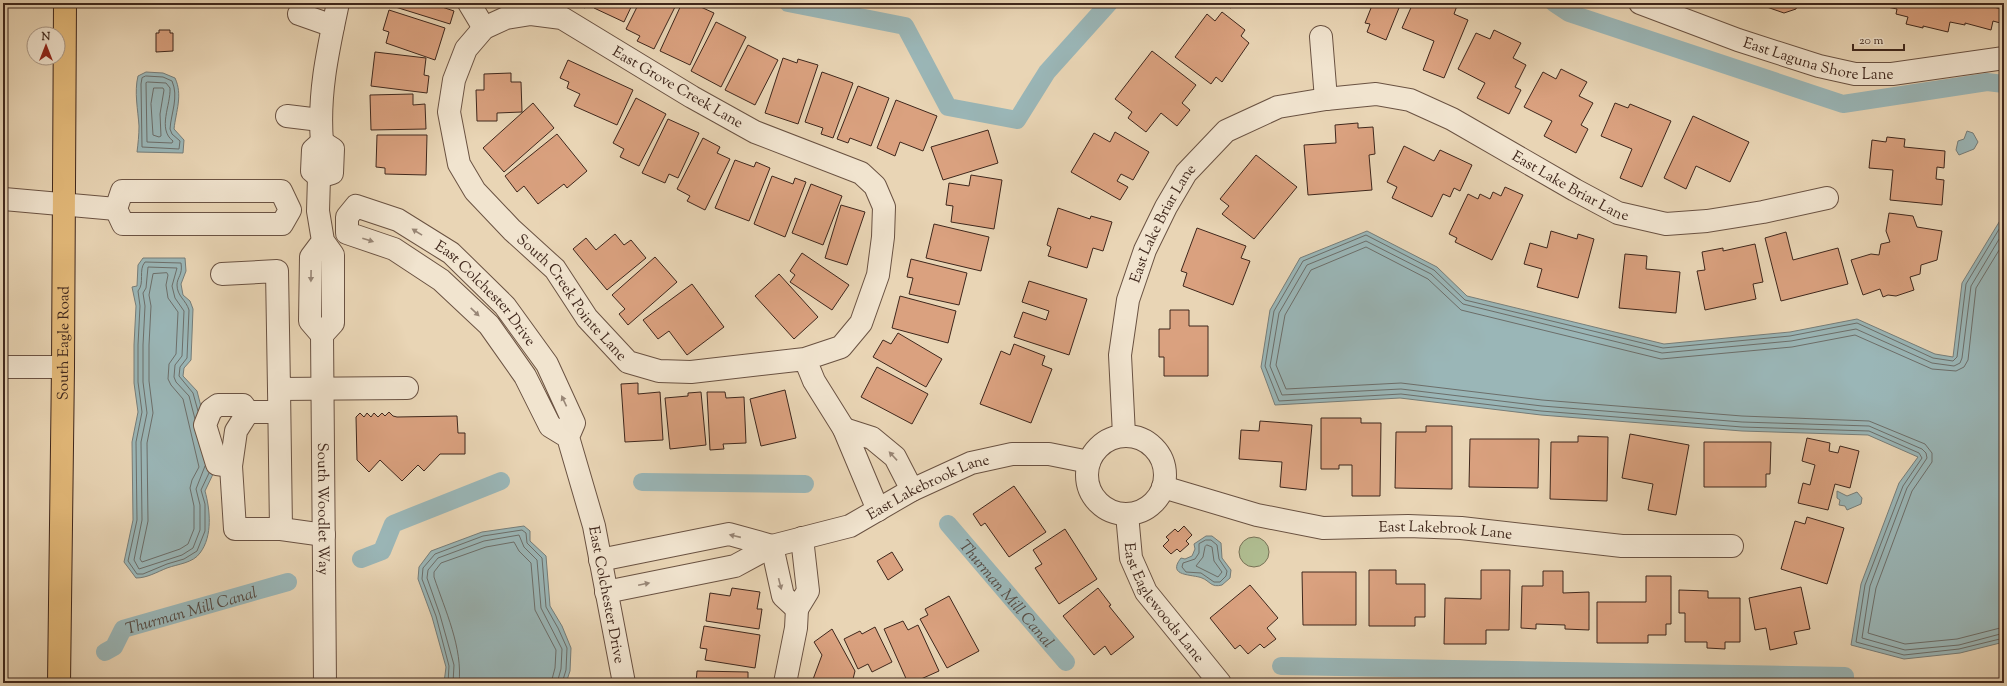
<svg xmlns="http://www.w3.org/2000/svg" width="2007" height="686" font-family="'Sorts Mill Goudy',serif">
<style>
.green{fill:#b0be92;stroke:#787257}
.water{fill:#9ab6b7;stroke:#767d79}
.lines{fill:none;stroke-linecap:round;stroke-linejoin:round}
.shore{stroke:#6c6e6a;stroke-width:1}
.canal{stroke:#9ab6b7;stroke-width:18}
.building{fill:#daa17f;stroke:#3f271c}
.minor-casing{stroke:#6a5242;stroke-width:24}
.highway-casing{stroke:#3f271c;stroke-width:24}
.minor{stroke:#f1e4cf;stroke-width:22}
.highway{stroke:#e4ba7a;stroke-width:22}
.oneway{fill:#988676}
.labels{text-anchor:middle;stroke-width:3.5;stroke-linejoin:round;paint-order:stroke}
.street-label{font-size:15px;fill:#3f271c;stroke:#f1e4cf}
.water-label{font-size:16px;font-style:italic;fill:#564b43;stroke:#f1e4cf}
</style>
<rect width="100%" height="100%" fill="#e9d5b5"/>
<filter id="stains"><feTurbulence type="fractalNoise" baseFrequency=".005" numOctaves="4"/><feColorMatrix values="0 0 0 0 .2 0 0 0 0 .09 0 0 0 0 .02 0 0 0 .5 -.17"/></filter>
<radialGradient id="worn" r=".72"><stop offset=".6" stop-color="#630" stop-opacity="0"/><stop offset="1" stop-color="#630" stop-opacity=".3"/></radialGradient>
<path class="green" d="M1239 552a15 15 0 1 1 30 0a15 15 0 1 1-30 0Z"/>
<path class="water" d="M146,72L163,73L175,78C183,95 176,111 174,129L184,140L183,153L137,152C138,144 139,135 139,126C138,110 134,92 138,76Z
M1967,131L1973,133L1978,142L1974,149L1959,155L1956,150L1958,141L1964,139Z
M2004,214V642L1960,653L1904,659L1851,645L1861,584L1899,483L1918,457L1868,435L1742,431L1541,415L1400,398L1275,405L1261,367L1270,310L1300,258L1367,231L1437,267L1467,296L1664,344L1790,332L1857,319L1935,354L1953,357L1962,283Z
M143,258H185L186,271L181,284L183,295L190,301L193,309L191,360L184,368L183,376L197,391L215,461L214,472L205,491C210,509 213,536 200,553C193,563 178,564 167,568C157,572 147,578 136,578L124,562L133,520L132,442L138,412L134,383V345L136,306L132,287L137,286L138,265Z
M1837,491L1847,496L1857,492L1862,498L1861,504L1847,510L1845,506L1839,505L1840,500L1837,498Z
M524,526L530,531V541L546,556L550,606L562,626L571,648L570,671L566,683H444L446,667L432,617L418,579L419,567L431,551L482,532Z
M1206,536H1212L1221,543L1222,558L1231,570L1230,578L1222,585C1211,588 1210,581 1202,578C1193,574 1166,577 1181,558L1185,559L1192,556L1195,549L1194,544Z"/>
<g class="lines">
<path class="shore" d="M146,76L163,77L172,81C179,97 171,113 170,129L172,134L180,141L179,149L142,147L141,84L142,78Z
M148,82L166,83L170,88C171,105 157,129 173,141L172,143L147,142L146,83Z
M154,88H163L164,90L160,114L161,136L159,137L153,135L151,104Z
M2004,221L1966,284L1957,357L1953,361L1933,358L1857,323L1790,336L1663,348L1465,300L1434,270L1366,235L1303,261L1274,311L1265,366L1279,401L1401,394L1541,411L1742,427L1869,431L1919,453L1922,458L1903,486L1865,585L1856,642L1904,655L1959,649L2004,638
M2004,231L1971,286L1962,358L1960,363L1954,366L1932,363L1856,329L1791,341L1662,353L1463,304L1431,274L1366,241L1307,265L1279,313L1270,366L1282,395L1401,389L1542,406L1742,422L1869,426L1922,449L1926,453L1927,458L1907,488L1870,586L1862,638L1905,650L1959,645L2004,633
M2004,242L1976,288L1968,360L1964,367L1956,371L1932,369L1855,335L1792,347L1661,359L1461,310L1428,279L1366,247L1311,270L1285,315L1276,365L1286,389L1401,383L1542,400L1742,416L1869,421L1925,444L1932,453V462L1912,491L1876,588L1868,633L1905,644L1957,639L2004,627
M167,273L168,275L166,285L168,298L178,312L176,354L169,364L168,379L171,385L183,399L199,467L192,480L190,488L194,506V529L188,544L180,549L142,562L140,559L148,521L147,443L153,413L149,381V345L151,306L149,295L153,274Z
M198,411L193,393L179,376L180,367L187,358L189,310C186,300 177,296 177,285C177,277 183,275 181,263L145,262C138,270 145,283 138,291L140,306L138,345V382L142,412L136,442L137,520L128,561L137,574H143L167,564L184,559L197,551L205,531V504L201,490L209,473
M195,419L189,396L176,382L174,377L175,365L182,356L184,311L175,298L172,286L177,268L148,267L146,288L143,293L145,306L143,345V382L147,413L141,442L142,520L134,560L139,569L182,555L193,548L200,530V505L196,489L205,466
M1206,540H1211L1217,545L1219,559L1227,571L1226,576L1220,582H1214L1201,573L1186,572L1182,567L1183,563L1195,559L1199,553V544Z
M1207,545L1212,547L1214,561L1222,572L1218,577L1196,566L1203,557L1205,547Z
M448,683L449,666L436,616L422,579L423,568L435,554L483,536L522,530L526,533L527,543L542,558L546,607L558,628L567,648L566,670L562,683
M453,683L454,665L440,615L427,578L428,570L438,558L484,541L519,535L524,547L537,560L541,608L562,649L561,669L557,683
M459,683C463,648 445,610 434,577V572L441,563L486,547L514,542L519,551L531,563L535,610L556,650L555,668L551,683"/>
<g class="canal">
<path d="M788,3L905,26L948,107L1017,120L1047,72L1109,3"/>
<path d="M1554,3L1569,13L1843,104L1987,82L2004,84"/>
<path d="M642,482L805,484"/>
<path id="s1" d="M948,524L1066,662"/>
<path d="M361,559L382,551L393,524L501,481"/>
<path id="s2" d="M105,652L114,647L123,629L288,582"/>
<path d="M1281,666L1845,676V683"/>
</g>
</g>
<path class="building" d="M389,3H437L436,5L454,11L450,24L389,5Z
M576,3H588L585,8Z
M596,3H633L624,22L594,8Z
M639,3H677L654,49L637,41L640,36L626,29Z
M682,3H692L714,13L690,65L660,51Z
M1228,3H1239L1230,8Z
M1373,3H1401L1386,40L1367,32L1370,24L1365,23Z
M1413,3H1458L1454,14L1468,20L1444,78L1423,70L1434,41L1402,28Z
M1760,3H1798L1796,9L1784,13L1761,5Z
M1877,3H1973L1980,5L1981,3L2004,10V24L1993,21L1991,30L1965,23V25L1950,22L1948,32L1923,26V28L1906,24L1908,17L1896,14L1897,9L1877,5Z
M389,10L445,28L435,60L386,43L389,32L383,30Z
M1222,12L1245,30L1241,36L1249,43L1222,82L1216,77L1211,84L1175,57L1207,14L1215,21Z
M716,22L746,37L721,87L691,71Z
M159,30H170V33H173V51L156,52V33H159Z
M1494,30L1521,43L1513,58L1526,65L1515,87L1521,90L1509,114L1477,98L1485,83L1458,69L1476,33L1490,39Z
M748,45L778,60L755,105L725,90Z
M1152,51L1196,85L1182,103L1190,110L1177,126L1161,113L1146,132L1128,118L1132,112L1115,99Z
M375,52L426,58L424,75L429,76L427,93L371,86Z
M783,58L797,63L798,59L818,65L798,124L765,113Z
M568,60L633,90L617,125L574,106L580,94L567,88L569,82L560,78Z
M1561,69L1587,82L1579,96L1593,103L1581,125L1588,129L1576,153L1544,136L1552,121L1524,107L1543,72L1556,79Z
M822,72L853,83L833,138L821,134L823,128L805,122Z
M511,73V82H521L522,112L497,113V121H477L476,90H484V74Z
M858,86L889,98L871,146L850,138L848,143L837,139Z
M413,94V105L425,104L426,129L371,130L370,95Z
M636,98L666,114L639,166L620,157L624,149L613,143Z
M896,100L937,116L923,151L900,142L895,156L877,148Z
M533,103L554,128L504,172L483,148Z
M1615,103L1628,108L1630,104L1671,121L1642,187L1620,178L1632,149L1601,136Z
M1693,116L1749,142L1730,182L1696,166L1686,189L1664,178Z
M668,119L699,133L678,178L669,174L665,183L642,173Z
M1358,123V128L1373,127L1375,154L1369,155L1372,190L1308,195L1304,145L1336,143L1335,125Z
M988,130L998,163L943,180L931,147Z
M1115,132L1149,152L1133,180L1121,174L1117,181L1128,187L1120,200L1071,172L1094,133L1110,142Z
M557,134L587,171L567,188L564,184L538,204L524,186L517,192L505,176Z
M377,135H427L426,175L385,174V168L376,167Z
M1887,137L1905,139L1904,147L1945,151L1944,168L1937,167L1936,179L1944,180L1942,205L1890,200L1893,170L1869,168L1872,140L1886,142Z
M703,138L720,147L717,153L730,159L705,210L687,201L690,196L677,189Z
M1404,146L1434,161L1440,150L1472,165L1460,191L1454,188L1450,197L1443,194L1432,217L1392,198L1397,187L1387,182Z
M1256,155L1297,187L1254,239L1222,214L1229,206L1220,199Z
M735,160L754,167L756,162L770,168L749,221L715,208Z
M971,175L1002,180L994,229L951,222L953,206L946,205L949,183L969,186Z
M772,176L793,184L795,178L806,182L785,237L754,224Z
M811,184L842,196L823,245L792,233Z
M1505,187L1523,195L1492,260L1455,242L1457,238L1449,234L1468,194L1478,199L1480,194L1490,199L1493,192L1501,196Z
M841,205L865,212L847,265L825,258Z
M1058,208L1090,219L1091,216L1112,222L1103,251L1093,248L1087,268L1048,256L1051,247L1047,245Z
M1889,213L1913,216L1917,227L1942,231L1937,260L1921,265L1920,274L1910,277L1914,290L1896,296L1888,295L1883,297L1880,289L1863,295L1851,260L1871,254L1879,255L1881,244L1890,242L1886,231Z
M934,224L989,237L981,271L926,258Z
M1197,228L1246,246L1241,258L1250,261L1233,305L1183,286L1187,273L1181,271Z
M1551,231L1577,239L1578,234L1594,239L1578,298L1537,287L1542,269L1524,264L1530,243L1547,248Z
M1786,232L1793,260L1838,248L1848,284L1781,301L1765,238Z
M615,234L624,245L631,240L646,258L607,290L573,249L586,238L596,250Z
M1755,244L1763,282L1753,284L1756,299L1705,310L1697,271L1705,270L1702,252L1723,248V251Z
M802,253L849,285L832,310L790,282L795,275L790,271Z
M1625,254L1647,256L1646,269L1680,272L1676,313L1619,308Z
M655,257L677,282L628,325L619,314L625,309L612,295Z
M911,259L967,273L959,305L909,294L913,278L907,277Z
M779,274L818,317L794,339L755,296Z
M1029,281L1087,299L1069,355L1014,337L1023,312L1046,320L1049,311L1022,302Z
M692,284L724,327L687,355L669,331L658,339L643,320Z
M900,296L956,311L948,343L892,328Z
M1170,310H1189V326H1208V376H1164V357H1159V329H1170Z
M898,333L942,359L926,387L873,357L883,340L891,344Z
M1014,344L1045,356L1042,365L1052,369L1031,423L980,404L1001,351L1010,355Z
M877,367L928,394L912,424L861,397Z
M638,383V394L660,392L663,440L625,442L621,384Z
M785,390L796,438L761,446L750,399Z
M701,392L706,445L670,449L665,398L688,396V393Z
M707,392H725L726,398L744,397L746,443L723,444L724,449L710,450Z
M389,412L393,416L397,417L457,416L458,433H465V454H440L424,471L418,465L402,481L380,460L369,472L357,460L356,417L360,413L364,417L367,413L371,417L374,413L378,417L382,413L385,416Z
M1321,418H1361V423H1381L1380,496H1352V465H1339V469H1321Z
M1260,421L1312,425L1306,490L1280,487L1282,462L1239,459L1241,430L1259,431Z
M1426,426H1452V489L1395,488L1396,432H1426Z
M1630,434L1689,445L1676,515L1648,510L1653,484L1622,478Z
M1578,436L1608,437L1607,501L1550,499L1551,442H1578Z
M1807,438L1830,443L1829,451L1838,453L1840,446L1859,451L1850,488L1835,484L1828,510L1798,503L1803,483L1810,485L1815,465L1802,461Z
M1470,439H1539L1538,488L1469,487Z
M1704,442H1771L1770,474H1766V487H1704Z
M1014,486L1046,532L1009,557L985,523L981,526L973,514Z
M1807,517L1844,528L1827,584L1781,569L1795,521L1805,524Z
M1184,526L1192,535L1186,541L1189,544L1180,552L1177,549L1171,554L1163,546L1169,540L1166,537L1175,529L1178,532Z
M1065,529L1097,579L1059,604L1035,568L1042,564L1033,550Z
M892,552L903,570L888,580L877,561Z
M1369,570H1396V584H1425V617H1415V626H1369Z
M1481,570H1510L1509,630H1486V644H1444L1445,598L1481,599Z
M1543,571H1563V593L1589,592V630L1565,629V625L1536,624V629L1521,628L1522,586H1543Z
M1302,572H1356V625H1303Z
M1646,576H1671V624H1666V635H1648V643H1597V602H1646Z
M1250,585L1278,618L1267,628L1276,639L1264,648L1260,644L1248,654L1240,645L1235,649L1210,618Z
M1801,587L1810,629L1794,632L1797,644L1770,650L1766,628L1755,630L1749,598Z
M732,588L760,592L757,609H762L759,629L706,621L710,593L730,596Z
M1098,588L1111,605L1109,606L1134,637L1111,655L1105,646L1094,655L1063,616Z
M1679,590L1708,591V598H1740V642H1725V649L1707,648V642H1685V613H1679Z
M949,596L979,651L947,668L920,619L928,615L925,609Z
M903,621L908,630L918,625L939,671L912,683H908L884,629Z
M704,626L760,635L755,668L705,660L707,649L700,648Z
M875,627L892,662L872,672L868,664L858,669L844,639L860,631L862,634Z
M832,629L855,671L852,683L812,682L822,655L814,642Z
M697,671L748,672V683H696Z"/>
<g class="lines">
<defs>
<g id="minor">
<path d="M469,3L484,28"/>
<path id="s3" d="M1640,3L1738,40L1819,66L1855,74H1892L2004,58"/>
<path d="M299,14L333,26"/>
<path d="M1321,37L1326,99"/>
<path d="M287,116L320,120"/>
<path d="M322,142C318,94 328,50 338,3"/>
<path d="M322,142L333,149L332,173L319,177L312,171L313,150Z"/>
<path d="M319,177L318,211L323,241L333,255V323L322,335L310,321L311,257L323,241"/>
<path d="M122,191H281L290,210L282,224H123L116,209Z"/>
<path d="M4,199L116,209"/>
<path d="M222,274L277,271L279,389L407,388"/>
<path id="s4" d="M322,335L325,683"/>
<path id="s5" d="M805,359L841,347L861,323L878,275L883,237L884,207L875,186L861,173L755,132L692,97L562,18L531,14L506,18L484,28L466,49L454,80L449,112L459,164L475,191L512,230L555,269L587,318L628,362L659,371L691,372L805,359L814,381L844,429"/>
<path d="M3,367H63"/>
<path d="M279,389L281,529H235L231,466L236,431L248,412H279"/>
<path id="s6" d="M1124,435L1120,355L1128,300L1145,250L1166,207L1186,173L1226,131L1278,107L1326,99L1376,94L1410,100L1452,119L1575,190L1618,213L1666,224L1707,221L1763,212L1827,198"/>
<circle cx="1126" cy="475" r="39"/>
<path id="s7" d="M568,437L550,426L525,376L489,325L441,280L394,249L347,233V217L356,206L398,220L451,253L505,306L547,364L574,423L568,437L594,526L624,683"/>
<path d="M231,466L217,464L205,425L211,410L218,405H243L248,412"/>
<path id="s8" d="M1163,487L1257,515L1323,528L1408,526L1461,528L1622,546H1732"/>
<path d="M878,510L844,429L872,438L895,457L912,490"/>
<path id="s9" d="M1127,514L1131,558L1146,592L1220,683"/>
<path d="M281,529L324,535"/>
<path d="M772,546L783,596L797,609L808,591L802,538"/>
<path d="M600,560L729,534L772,546"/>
<path id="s10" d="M606,592L735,566L772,546L850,526L912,490L971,463L1012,454H1049L1089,462"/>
<path d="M785,683L796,628L797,609"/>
</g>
<g id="highway">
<path id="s11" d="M59,683L63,367L65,3"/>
</g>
</defs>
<use href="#minor" class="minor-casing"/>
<use href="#highway" class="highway-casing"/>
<use href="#minor" class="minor"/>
<use href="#highway" class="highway"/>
</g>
<defs><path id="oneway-solid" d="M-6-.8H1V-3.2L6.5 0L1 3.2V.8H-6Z"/></defs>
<g class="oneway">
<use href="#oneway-solid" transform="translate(417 232) rotate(-148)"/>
<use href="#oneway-solid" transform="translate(368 240) rotate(18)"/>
<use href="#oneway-solid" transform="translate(311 276) rotate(91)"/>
<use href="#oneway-solid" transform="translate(475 312) rotate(44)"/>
<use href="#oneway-solid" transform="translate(564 401) rotate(-115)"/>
<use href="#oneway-solid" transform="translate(893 456) rotate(-133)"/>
<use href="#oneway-solid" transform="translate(735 536) rotate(-167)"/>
<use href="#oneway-solid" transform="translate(644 584) rotate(-12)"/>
<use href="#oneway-solid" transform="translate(780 584) rotate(76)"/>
</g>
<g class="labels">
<g class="street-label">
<text dy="5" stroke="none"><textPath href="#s3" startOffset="188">East Laguna Shore Lane</textPath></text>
<text transform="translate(678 87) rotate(30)" y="5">East Grove Creek Lane</text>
<text dy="5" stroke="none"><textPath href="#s6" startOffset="707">East Lake Briar Lane</textPath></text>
<text dy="5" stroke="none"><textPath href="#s6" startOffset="220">East Lake Briar Lane</textPath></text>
<text dy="5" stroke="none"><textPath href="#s7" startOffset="501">East Colchester Drive</textPath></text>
<text dy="5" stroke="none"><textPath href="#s5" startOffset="971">South Creek Pointe Lane</textPath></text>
<text dy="5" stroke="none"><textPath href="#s11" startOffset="340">South Eagle Road</textPath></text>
<text dy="5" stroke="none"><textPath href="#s10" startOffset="342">East Lakebrook Lane</textPath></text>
<text dy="5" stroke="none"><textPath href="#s4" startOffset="174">South Woodlet Way</textPath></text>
<text dy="5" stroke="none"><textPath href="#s8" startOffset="288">East Lakebrook Lane</textPath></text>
<text dy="5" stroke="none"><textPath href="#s7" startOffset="838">East Colchester Drive</textPath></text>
<text dy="5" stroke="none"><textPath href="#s9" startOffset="99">East Eaglewoods Lane</textPath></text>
</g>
<g class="water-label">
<text dy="6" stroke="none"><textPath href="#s1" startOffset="91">Thurman Mill Canal</textPath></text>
<text dy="6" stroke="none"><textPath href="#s2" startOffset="101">Thurman Mill Canal</textPath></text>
</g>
</g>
<rect width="2007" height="686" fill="none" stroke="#e9d5b5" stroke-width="16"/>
<rect x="4" y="4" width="1999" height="678" fill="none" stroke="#3f271c" stroke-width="2"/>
<rect x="8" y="8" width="1991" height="670" fill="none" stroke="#3f271c"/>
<g transform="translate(46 46)"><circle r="19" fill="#f1e4cf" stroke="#aa9887"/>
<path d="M0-3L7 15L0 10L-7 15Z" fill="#8f2418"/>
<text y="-6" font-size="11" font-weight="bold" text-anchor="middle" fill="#3f271c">N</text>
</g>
<path d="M1853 44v6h51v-6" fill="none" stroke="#3f271c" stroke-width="2"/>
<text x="1859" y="44" font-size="12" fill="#3f271c" stroke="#f1e4cf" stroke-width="3" paint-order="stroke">20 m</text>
<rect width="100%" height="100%" filter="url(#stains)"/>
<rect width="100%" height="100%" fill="url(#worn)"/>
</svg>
